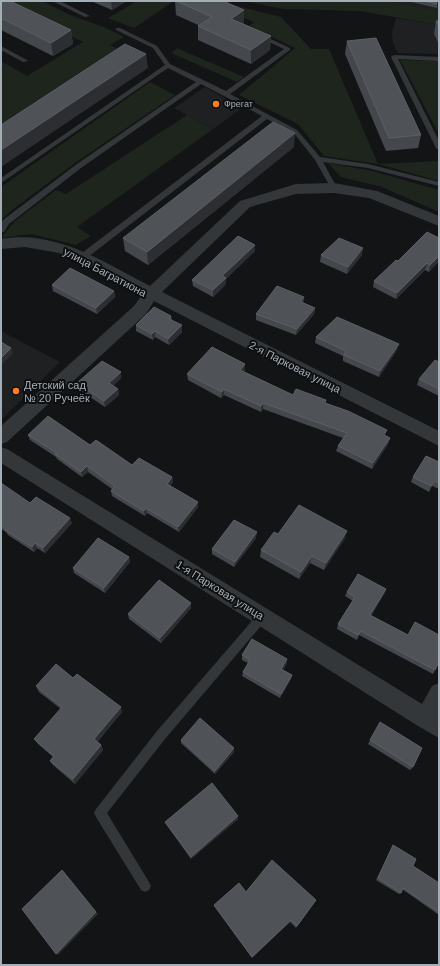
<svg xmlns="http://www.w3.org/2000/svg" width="440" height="966" font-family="Helvetica,sans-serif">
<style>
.built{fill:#1f2022}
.green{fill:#1e251d}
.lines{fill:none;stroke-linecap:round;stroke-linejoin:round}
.service{fill:#34373a;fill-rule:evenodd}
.minor{fill:#34373a;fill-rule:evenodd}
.wall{fill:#44474b}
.shaded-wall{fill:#2c2e31}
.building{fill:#4f5257;stroke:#5c6066}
.poi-dot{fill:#ff7d21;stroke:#0e0f10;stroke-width:1.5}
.labels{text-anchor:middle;stroke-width:4;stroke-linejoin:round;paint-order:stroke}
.far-poi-label{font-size:9px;fill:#a4aeb7;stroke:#0e0f10;text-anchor:start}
.street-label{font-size:11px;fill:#a4aeb7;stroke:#0e0f10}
.poi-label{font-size:11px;fill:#a4aeb7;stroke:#0e0f10;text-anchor:start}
</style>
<rect width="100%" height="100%" fill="#131415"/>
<path class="built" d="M390,1H439V11L433,10Z
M396,18L439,25V54L398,53L393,43L392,32Z
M205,87L242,108L213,129L174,108Z
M1,331L60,362L1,420Z"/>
<path class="green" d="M1,1H42L70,15L104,27L124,37L110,45L123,52L1,129V61L27,76L83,42Z
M137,1H174L134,28L108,18Z
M201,1H217L281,17L311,49H329L378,164L438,161L439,181L378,164L324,156L298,124L239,95L295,48L249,26L254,22Z
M245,1H390L439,11V25L360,11L283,9Z
M177,48L244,77L237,82L171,53Z
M400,60L439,61V134Z
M150,82L175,95L75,163L12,210L1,220V187Z
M187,115L213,129L77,227L91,236L76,245L31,234L1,238L15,221L56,190L66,194Z
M328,163L372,171L439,190V212L382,187L341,177Z"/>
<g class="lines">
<path class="service" d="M52,1H60L90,16L85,17Z
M116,28H120L157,46L170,64L226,91L284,49L258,37V35H262L290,48V50L230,94L297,130L320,157L368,164L439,182V186L368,168L323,162L337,188L334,190H332L315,160L293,132L267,119L84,260H78V256L262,116L201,84L81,168L9,224L4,232H1V224L3,220L77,164L196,82L168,68L1,183V178L165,65L153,48L116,30Z
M1,46L27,60L28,61L23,62L1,50Z
M394,55L439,57V61L398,59L439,141V150L436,148L391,57Z
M262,612L266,614L267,617L266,620L165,739L107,813L149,882L151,886L149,890L145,892L141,890L96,817L94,813L96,809L157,731L258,614Z"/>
<path class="minor" d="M334,183L377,191L439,216V226L369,198L334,193L296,194L250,207L162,292L439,431V446L154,301L146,314L7,442L1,444V426L134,306L142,295L59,253L25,247L1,249V239C56,229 103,262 150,286L240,201L296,184Z
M1,447L7,449L422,704L432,686L439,683V738L418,726L1,463Z"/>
</g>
<path class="wall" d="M1,1L71,30L73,44L53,56L1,30Z
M91,1H127L112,10Z
M175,1L244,10V24L271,36L270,50L251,64L198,40V25L176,15Z
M407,1H436L437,4V8Z
M436,21H439V44L434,34Z
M347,41L421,135L418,148L386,151L345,54Z
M294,147L148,265L125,251L123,238Z
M439,238V261L429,272L425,270L396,299L373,287L374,281L398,261Z
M255,251L226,279V284L213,297L193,286L192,280Z
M321,255H362L347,274L320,262Z
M52,285L114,291L115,297L97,314L53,291Z
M304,303L315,308L314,314L296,335L256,320V314Z
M171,316L172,320L182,332L169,345L155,337L153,340L136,331V325Z
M316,337L397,350L379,377L343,361V356L315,343Z
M439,362V396L417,385L419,379Z
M245,364V370L243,372L293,395L326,403L390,438L388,444L372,469L336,451L338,446L343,438L263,409L261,412L224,395L221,398L188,380L187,374Z
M121,372V378L113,386L118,389L119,395L105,407L78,389L77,383Z
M28,435L90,445L132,465L172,477L173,482L170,486L198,507L179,532L147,513L145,516L112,496L111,491L112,489L88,472L82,477L57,459L56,457L30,440Z
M439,462V489L432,486L429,492L411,482L413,477Z
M1,483L30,503L72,523L45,553L37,548L34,552L8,535L6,532L1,529Z
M278,534L345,538L324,570L310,563L299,579L260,557L261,550Z
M256,538L234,567L212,554V549Z
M129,557L130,562L105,593L74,573L73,568Z
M386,589L384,594L371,615L435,670L433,674L359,635L357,640L337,629L338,624L353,601L345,596L347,592Z
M191,608L161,643L129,619L128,614Z
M242,655L287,663L283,670L292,675L291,679L280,698L242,676L243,672L248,663L242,660Z
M73,678L122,712L97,742L101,745L103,750L75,784L53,765L50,761L53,757L38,744L34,739L61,709L39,692L36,686Z
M380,722L413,767L410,770L368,744Z
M181,740L234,752L215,774L181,743Z
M238,819L191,859L166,824L165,822Z
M393,845L413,866L439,883V915L402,889L401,893L399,894L376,880L392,847Z
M246,892L316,900L296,928L290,922L252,958L214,906V905Z"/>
<path class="shaded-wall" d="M111,1H127L112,10Z
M244,10V24L231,19Z
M71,30L73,44L53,56L51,43Z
M271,36L270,50L251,64V50Z
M146,54L148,68L1,167V150Z
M295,133L294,147L148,265L147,252Z
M255,245V251L226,279V284L213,297V290L222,276Z
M363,248L362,255L347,274L348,267Z
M439,256V261L429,272L430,265Z
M427,263L425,270L396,299L397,293Z
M114,291L115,297L97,314L96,308Z
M304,297V303L301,302Z
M315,308L314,314L296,335L297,329Z
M182,325V332L169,345L168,339Z
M155,331V337L153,340L152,334Z
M399,344L397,350L379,377L380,371Z
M11,348L13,354L1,365V358Z
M245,364V370L240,376V370Z
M121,372V378L110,389L109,383Z
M118,389L119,395L105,407L104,401Z
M224,389V395L221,398L222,392Z
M263,403V409L261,412V406Z
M390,438L388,444L372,469L373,463Z
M87,466L88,472L82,477L81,472Z
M172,477L173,482L167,489V484Z
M435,481L432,486L429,492L431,486Z
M198,502V507L179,532L178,527Z
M146,508L147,513L145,516L144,511Z
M70,518L72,523L45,553L43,548Z
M347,531L345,538L324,570L326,563Z
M257,532L256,538L234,567L235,562Z
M35,543L37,548L34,552L32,547Z
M312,556L310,563L299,579L301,572Z
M129,557L130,562L105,593L104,588Z
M386,589L384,594L369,620L370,615Z
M191,603V608L161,643L160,638Z
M287,659V663L281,673V669Z
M292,675L291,679L280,698L281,694Z
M121,707L122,712L96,744L94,739Z
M101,745L103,750L75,784L73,779Z
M234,748V752L215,774V771Z
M238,816V819L191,859V857Z
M64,872L98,914L58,955L56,954Z
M291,920L290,922L252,958V957Z"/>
<path class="building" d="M1,1H10L71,30L51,43L1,18Z
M176,1H223L244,10L231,19L271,36L251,50L198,26L212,17Z
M423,1H436L437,4Z
M436,21H439V26Z
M376,38L421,135L389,138L347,41Z
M125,44L146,54L1,150V125Z
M273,122L295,133L147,252L123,238Z
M427,232L439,238V256L430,265L427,263L397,293L374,281L396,260L398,261Z
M238,236L255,245L222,276L226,278L213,290L192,280Z
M339,238L363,248L348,267L321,255Z
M70,268L114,291L96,308L52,285Z
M277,286L304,297L301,302L315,308L297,329L256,314Z
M154,307L171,316L169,319L182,325L168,339L155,331L152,334L136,325Z
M337,317L399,344L380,371L344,355L346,351L316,337Z
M1,342L11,348L1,358Z
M212,347L245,364L240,370L293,395L296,389L326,400L325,403L348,411L387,430L384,435L390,438L373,463L338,446L347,433L263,403L261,406L224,389L222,392L187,374Z
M435,360L439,362V389L419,379Z
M102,361L121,372L109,383L118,389L104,401L77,383Z
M48,416L90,445L96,440L132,465L139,458L172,477L167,484L198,502L178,527L146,508L144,511L111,491L115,486L87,466L81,472L55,454L57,453L28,435Z
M426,456L439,462V483L435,481L431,486L413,477Z
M1,483L30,503L36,497L70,518L43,548L35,543L32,547L5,530L6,529L1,525Z
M299,505L347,531L326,563L312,556L301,572L261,550L274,532L278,534Z
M234,520L257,532L235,562L212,549Z
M98,538L129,557L104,588L73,568Z
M358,574L386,589L370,615L408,635L415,622L439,635V662L435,670L361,631L358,635L338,624L355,597L347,592Z
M159,580L191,603L160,638L128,614Z
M252,639L287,659L281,669L292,675L281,694L243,672L250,660L242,655Z
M56,664L73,678L77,674L121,707L94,739L101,745L73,779L50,761L54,756L34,739L62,707L36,686Z
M200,718L234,748L215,771L181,740Z
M380,722L422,748L413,767L370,740Z
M212,783L238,816L191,857L165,822Z
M393,845L416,859L413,866L439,883V912L403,888L401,893L378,878Z
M272,860L316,900L297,926L291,920L252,957L214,905L239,883L246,892Z
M62,870L96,912L56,954L22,909Z"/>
<g class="poi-dot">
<circle cx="216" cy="104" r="4"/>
<circle cx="16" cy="391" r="4"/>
</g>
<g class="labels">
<g class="far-poi-label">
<text x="224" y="107">Фрегат</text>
</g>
<g class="street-label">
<text transform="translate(105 272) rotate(28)" y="4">улица Багратиона</text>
<text transform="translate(295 367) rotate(27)" y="4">2-я Парковая улица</text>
<text transform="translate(220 590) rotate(32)" y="4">1-я Парковая улица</text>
</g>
<g class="poi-label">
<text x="24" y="389">Детский сад<tspan x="24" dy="13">№ 20 Ручеёк</tspan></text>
</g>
</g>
<rect width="440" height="966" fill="none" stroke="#a4aeb7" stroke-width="4"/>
</svg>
